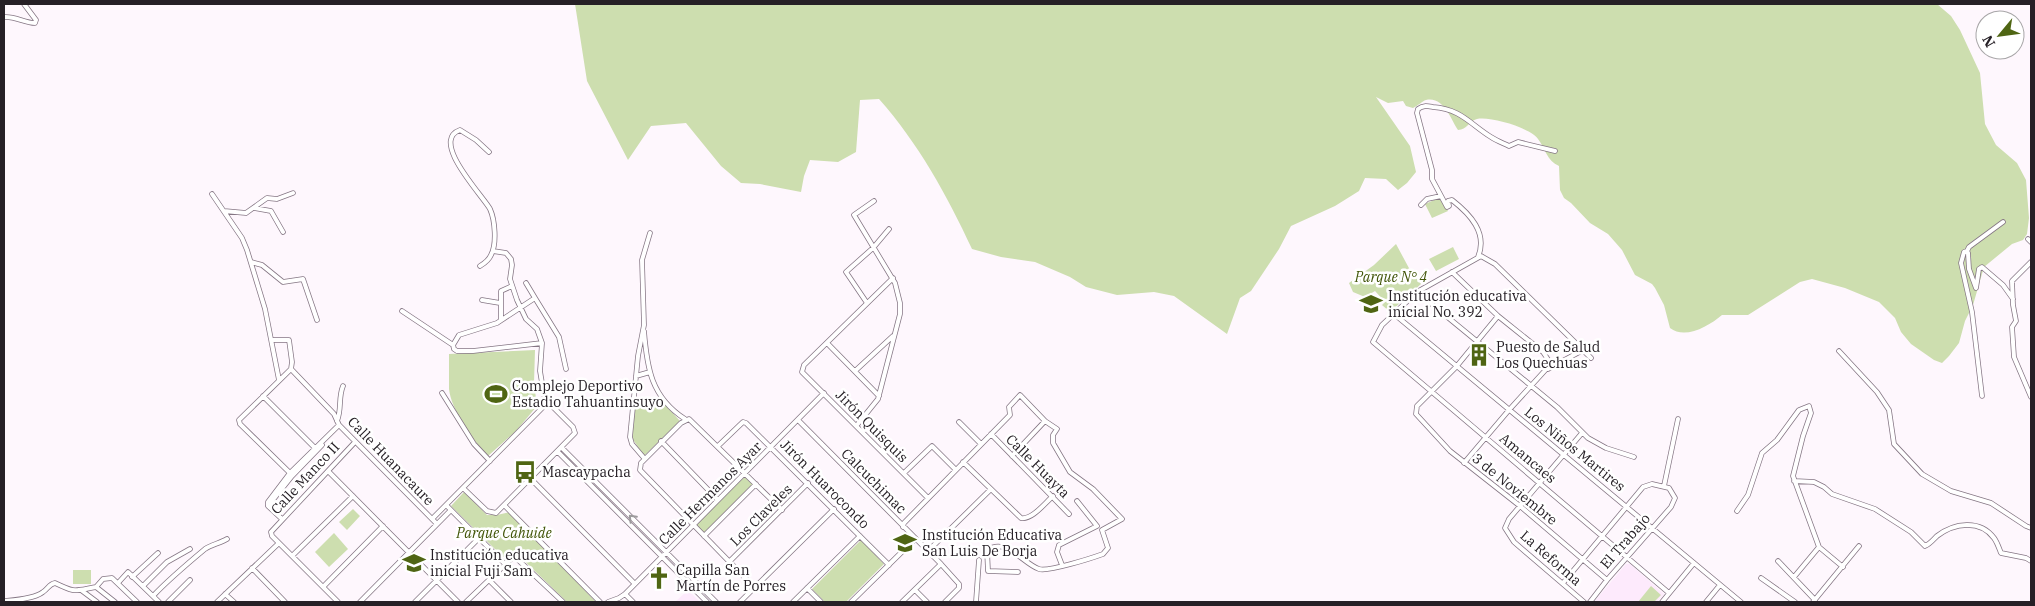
<svg xmlns="http://www.w3.org/2000/svg" width="2035" height="606" font-family="'IBM Plex Serif',serif">
<style>
.built{fill:#fdeafc}
.green{fill:#cddeaf}
.lines{fill:none;stroke-linecap:round;stroke-linejoin:round}
.street-casing{stroke:#857684;stroke-width:5.5}
.street{stroke:#fff;stroke-width:4}
.oneway{stroke:#9d9b9d}
.labels{text-anchor:middle;stroke-width:5;stroke-linejoin:round;paint-order:stroke}
.park-label{font-size:14px;font-style:italic;fill:#415508;stroke:#fff}
.poi-label{font-size:14px;fill:#262026;stroke:#fff;text-anchor:start}
.street-label{font-size:14px;fill:#262026;stroke:#fff}
</style>
<rect width="100%" height="100%" fill="#fef7fd"/>
<path class="built" d="M1626,564H1630L1664,594L1657,602H1594Z
M688,590L700,602H675Z"/>
<path class="green" d="M575,4H1937L1951,16L1960,30L1980,73L1985,124L1996,145L2017,163L2026,180L2029,218L2027,234L2023,240L2012,244L1984,267L1973,305L1965,321L1959,343L1949,356L1942,363L1934,360L1911,344L1901,332L1895,318L1879,302L1845,288L1812,279L1800,282L1748,315H1722C1709,326 1685,340 1670,328L1664,305L1655,288L1652,284L1635,275L1622,250L1608,234L1590,223L1571,203L1564,198L1560,190L1559,166C1547,161 1545,148 1538,139C1531,128 1490,116 1477,119C1469,121 1467,130 1458,130C1451,120 1444,96 1426,100C1422,101 1418,106 1413,108L1406,106L1403,101L1388,103L1376,97L1410,146L1416,172L1407,183L1398,190L1386,179L1365,178L1359,191L1335,206L1291,226L1279,249L1251,291L1240,298L1227,334L1174,296L1154,292L1117,295L1086,287L1070,277L1035,262L1001,257L972,249C947,195 918,143 879,99L860,100L856,152L838,162L810,160L804,176L801,192L760,184L741,183L721,166L686,123L651,126L628,160L587,81Z
M1441,197L1448,211L1432,218L1425,204Z
M1396,244L1410,270L1421,284L1390,312L1382,305L1385,302L1375,291L1365,297L1353,292L1349,283L1374,265Z
M1453,247L1459,259L1436,271L1429,259Z
M535,350L534,383L537,406L516,431L488,456C474,442 451,410 449,389C449,378 449,366 449,354Z
M660,399L680,421L644,456L632,438L635,406Z
M744,475L753,484L704,534L695,525Z
M464,492L487,515H497L510,512L596,602H567L515,552L507,558L503,557L451,506Z
M353,509L360,516L347,530L339,522Z
M334,533L348,549L329,567L315,552Z
M861,540L884,564L846,602H825L812,589Z
M73,570H91V584H73Z
M1651,586L1661,595L1654,602H1638Z"/>
<g class="lines">
<defs>
<path id="street" d="M4,17C15,16 25,23 35,23L36,20L24,4
M212,194L242,238L247,250L265,309L279,380
M1421,205L1427,199L1441,196
M254,208L271,211L283,232
M224,211L246,213L267,198L277,199L293,193
M2028,239L2031,242
M1967,251L1969,247L2003,222
M1478,257C1488,233 1470,214 1452,200L1448,201L1449,206L1447,207L1432,179V170L1417,113L1418,109C1423,105 1427,106 1433,107C1461,109 1470,124 1491,137C1497,141 1503,143 1509,146L1518,142L1555,151
M251,262L262,265L283,282L303,279L317,320
M2031,262L2012,281L2013,305L2016,321L2012,327L2014,357L2031,397
M480,266C485,263 489,260 491,255C497,244 495,220 490,209C484,197 429,141 460,130L476,140L489,152
M1452,272L1498,316L1543,352L1549,361L1550,365L1509,410L1464,463
M893,278L804,365L802,372L928,498
M526,283L535,298
M1417,292L1557,407L1588,438L1606,448L1634,457
M482,300L500,303
M867,303L846,272L873,248L889,229
M402,311L453,345L454,349L457,351H473L542,343
M1394,314L1741,602
M1498,316L1456,367L1417,406L1416,414L1450,451L1520,506L1607,580
M501,320V291L512,286
M644,331C647,368 651,397 685,419
M272,340H289L292,362L291,369
M827,343L879,396
M453,345L459,335L497,323L535,298L559,337L566,369
M1839,351L1877,392L1889,410L1894,444L1922,474L1951,491L1991,503L2026,526L2031,528
M1591,358L1495,264L1481,256L1417,292L1382,325L1373,342L1669,593
M291,369L334,414L339,425L437,524
M1548,369L1583,350
M855,371L893,336
M636,376L650,372
M442,393L474,444L490,461
M263,396L315,448
M1982,396L1972,312L1961,263L1964,252L1967,251L1968,253L1969,269L1976,288L1979,269L1982,267L2003,285L2013,299
M798,420L941,564L959,584V588L945,602
M337,421C342,409 338,398 343,386
M959,422L981,444
M857,425L878,399L900,314V303L895,283L854,215L874,201
M1582,433L1509,519L1505,528L1514,542L1584,602
M991,434L1069,514
M661,441L718,500
M718,446L743,422L746,423L889,565
M562,448L716,602
M558,452L707,602
M1012,456L1045,421
M644,458L632,444L630,437L638,356L644,325L642,260L650,233
M963,462L1021,518C1032,520 1044,504 1053,496
M328,471L458,602
M290,473L240,424L239,420L291,369
M904,473L932,446L956,470
M531,479L635,584
M1794,481L1814,482L1824,487L1832,494L1875,509L1911,532L1925,546C1930,544 1933,540 1937,536C1954,523 1980,519 1994,538C1997,542 1999,548 2001,553L2026,558L2031,561
M1664,486L1678,419
M463,488L487,511L496,513L575,433L573,427L548,402L544,395L540,371L542,343L537,329L526,319L517,300L510,279L512,265L511,259L506,253L493,251
M446,505L505,564
M504,505L600,602
M268,506L292,476L322,445
M1737,511L1748,495L1762,453L1777,440L1799,410L1809,406L1811,413L1803,436L1793,476L1819,547L1843,567
M282,519L268,506V502L290,473L339,425
M432,519L548,402
M903,527L904,523L1010,415L1009,407L1020,395L1045,421L1057,429L1053,435V443L1070,472L1093,489L1122,519L1102,530L1108,548L1103,554C1092,558 1048,572 1039,569C1022,563 1007,537 987,550L988,571L1018,572
M704,536L756,484
M928,551L990,490
M292,556L353,496
M1778,561L1815,600
M729,562L808,483
M1062,565L1057,552L1059,545L1097,526L1077,501
M252,568L285,602
M132,577L158,553
M1794,577L1819,547
M1761,578L1795,602
M489,580L511,602
M118,583L128,572L159,602
M1563,583L1643,487L1652,484L1669,488L1675,498L1671,507L1607,580L1590,602
M143,586L167,562L190,549
M96,587L103,579L112,578L137,602
M323,587L383,526
M755,588L640,470L641,463L681,423L689,419L782,510
M807,588L821,602
M81,590L97,602
M915,590L927,602
M225,594L234,602
M625,594L633,602
M153,596C169,579 187,564 205,549C211,545 220,543 227,539
M4,601C15,600 34,599 43,592C48,589 49,584 55,583C76,593 73,591 96,587L115,602
M168,602L190,580
M217,602L279,543
M338,602L272,536L271,532L355,442
M360,602L451,510
M415,602L479,538
M466,602L514,556L563,602
M608,602L619,598L625,594L824,393
M740,602L834,509
M793,602L860,536
M851,602L915,539
M902,602L941,564
M976,602L979,560
M1662,602L1694,563
M1706,602L1720,585
M1813,602L1859,546"/>
</defs>
<use href="#street" class="street-casing"/>
<use href="#street" class="street"/>
</g>
<defs><path id="oneway-chevron" d="M-2-3.5L2.5 0L-2 3.5" fill="none" stroke-width="1.6" stroke-linecap="round" stroke-linejoin="round" transform="scale(1.25)"/></defs>
<use class="oneway" href="#oneway-chevron" transform="translate(632 518) rotate(-135)"/>
<defs>
<symbol id="school-bare" viewBox="-9 -9 18 18"><path d="M0-5L7-2L0 1L-7-2ZM-4 1L0 2.5L4 1V4Q0 6-4 4Z" fill="#4f6513" stroke="#fff" stroke-width="2.5" paint-order="stroke"/></symbol>
<symbol id="building-bare" viewBox="-9 -9 18 18"><path d="M-4-6H4V6H1V3H-1V6H-4ZM-2.5-4.3h1.7v1.8h-1.7ZM.8-4.3h1.7v1.8H.8ZM-2.5-1h1.7V.8h-1.7ZM.8-1h1.7V.8H.8Z" fill="#4f6513" stroke="#fff" stroke-width="2.5" paint-order="stroke"/></symbol>
<symbol id="stadium-bare" viewBox="-9 -9 18 18"><path d="M0-5a6.5 5 0 1 0 0 10a6.5 5 0 1 0 0-10ZM-3.5-1.8h7v3.6h-7Z" fill="#4f6513" stroke="#fff" stroke-width="2.5" paint-order="stroke"/></symbol>
<symbol id="bus-bare" viewBox="-9 -9 18 18"><path d="M-5-6H5V4H4V6H2V4H-2V6H-4V4H-5ZM-3.5-4V0h7V-4ZM-3.5 1.2v1.5H-2V1.2ZM2 1.2v1.5H3.5V1.2Z" fill="#4f6513" stroke="#fff" stroke-width="2.5" paint-order="stroke"/></symbol>
<symbol id="church-bare" viewBox="-9 -9 18 18"><path d="M-1.2-6h2.4v3.5h3.3v2.4h-3.3V6h-2.4V-.1h-3.3v-2.4h3.3Z" fill="#4f6513" stroke="#fff" stroke-width="2.5" paint-order="stroke"/></symbol>
</defs>
<g fill-rule="evenodd">
<use href="#school-bare" x="1355" y="288" width="32" height="32"/>
<use href="#building-bare" x="1463" y="339" width="32" height="32"/>
<use href="#stadium-bare" x="480" y="378" width="32" height="32"/>
<use href="#bus-bare" x="509" y="456" width="32" height="32"/>
<use href="#school-bare" x="889" y="527" width="32" height="32"/>
<use href="#school-bare" x="398" y="547" width="32" height="32"/>
<use href="#church-bare" x="643" y="562" width="32" height="32"/>
</g>
<g class="labels">
<g class="park-label">
<text x="1391" y="282">Parque N° 4</text>
<text x="504" y="538">Parque Cahuide</text>
</g>
<g class="poi-label">
<text x="1388" y="301">Institución educativa<tspan x="1388" dy="16">inicial No. 392</tspan></text>
<text x="1496" y="352">Puesto de Salud<tspan x="1496" dy="16">Los Quechuas</tspan></text>
<text x="512" y="391">Complejo Deportivo<tspan x="512" dy="16">Estadio Tahuantinsuyo</tspan></text>
<text x="542" y="477">Mascaypacha</text>
<text x="922" y="540">Institución Educativa<tspan x="922" dy="16">San Luis De Borja</tspan></text>
<text x="430" y="560">Institución educativa<tspan x="430" dy="16">inicial Fuji Sam</tspan></text>
<text x="676" y="575">Capilla San<tspan x="676" dy="16">Martín de Porres</tspan></text>
</g>
<g class="street-label">
<text transform="translate(872 426) rotate(45)" y="5">Jirón Quisquis</text>
<text transform="translate(1575 449) rotate(39)" y="5">Los Niños Martires</text>
<text transform="translate(1528 458) rotate(40)" y="5">Amancaes</text>
<text transform="translate(391 461) rotate(46)" y="5">Calle Huanacaure</text>
<text transform="translate(1038 466) rotate(45)" y="5">Calle Huayta</text>
<text transform="translate(305 478) rotate(-47)" y="5">Calle Manco II</text>
<text transform="translate(874 481) rotate(45)" y="5">Calcuchimac</text>
<text transform="translate(825 484) rotate(45)" y="5">Jirón Huarocondo</text>
<text transform="translate(1515 489) rotate(39)" y="5">3 de Noviembre</text>
<text transform="translate(710 493) rotate(-45)" y="5">Calle Hermanos Ayar</text>
<text transform="translate(761 515) rotate(-45)" y="5">Los Claveles</text>
<text transform="translate(1625 541) rotate(-49)" y="5">El Trabajo</text>
<text transform="translate(1551 558) rotate(41)" y="5">La Reforma</text>
</g>
</g>
<rect width="2035" height="606" fill="none" stroke="#262026" stroke-width="10"/>
<g transform="translate(2000 35) rotate(241)"><circle r="24" fill="#ffffff" stroke="#a8a6a8"/>
<path d="M0-4L9 19L0 12L-9 19Z" fill="#4f6513"/>
<text y="-8" font-size="14" font-weight="bold" text-anchor="middle" fill="#262026">N</text>
</g>
</svg>
